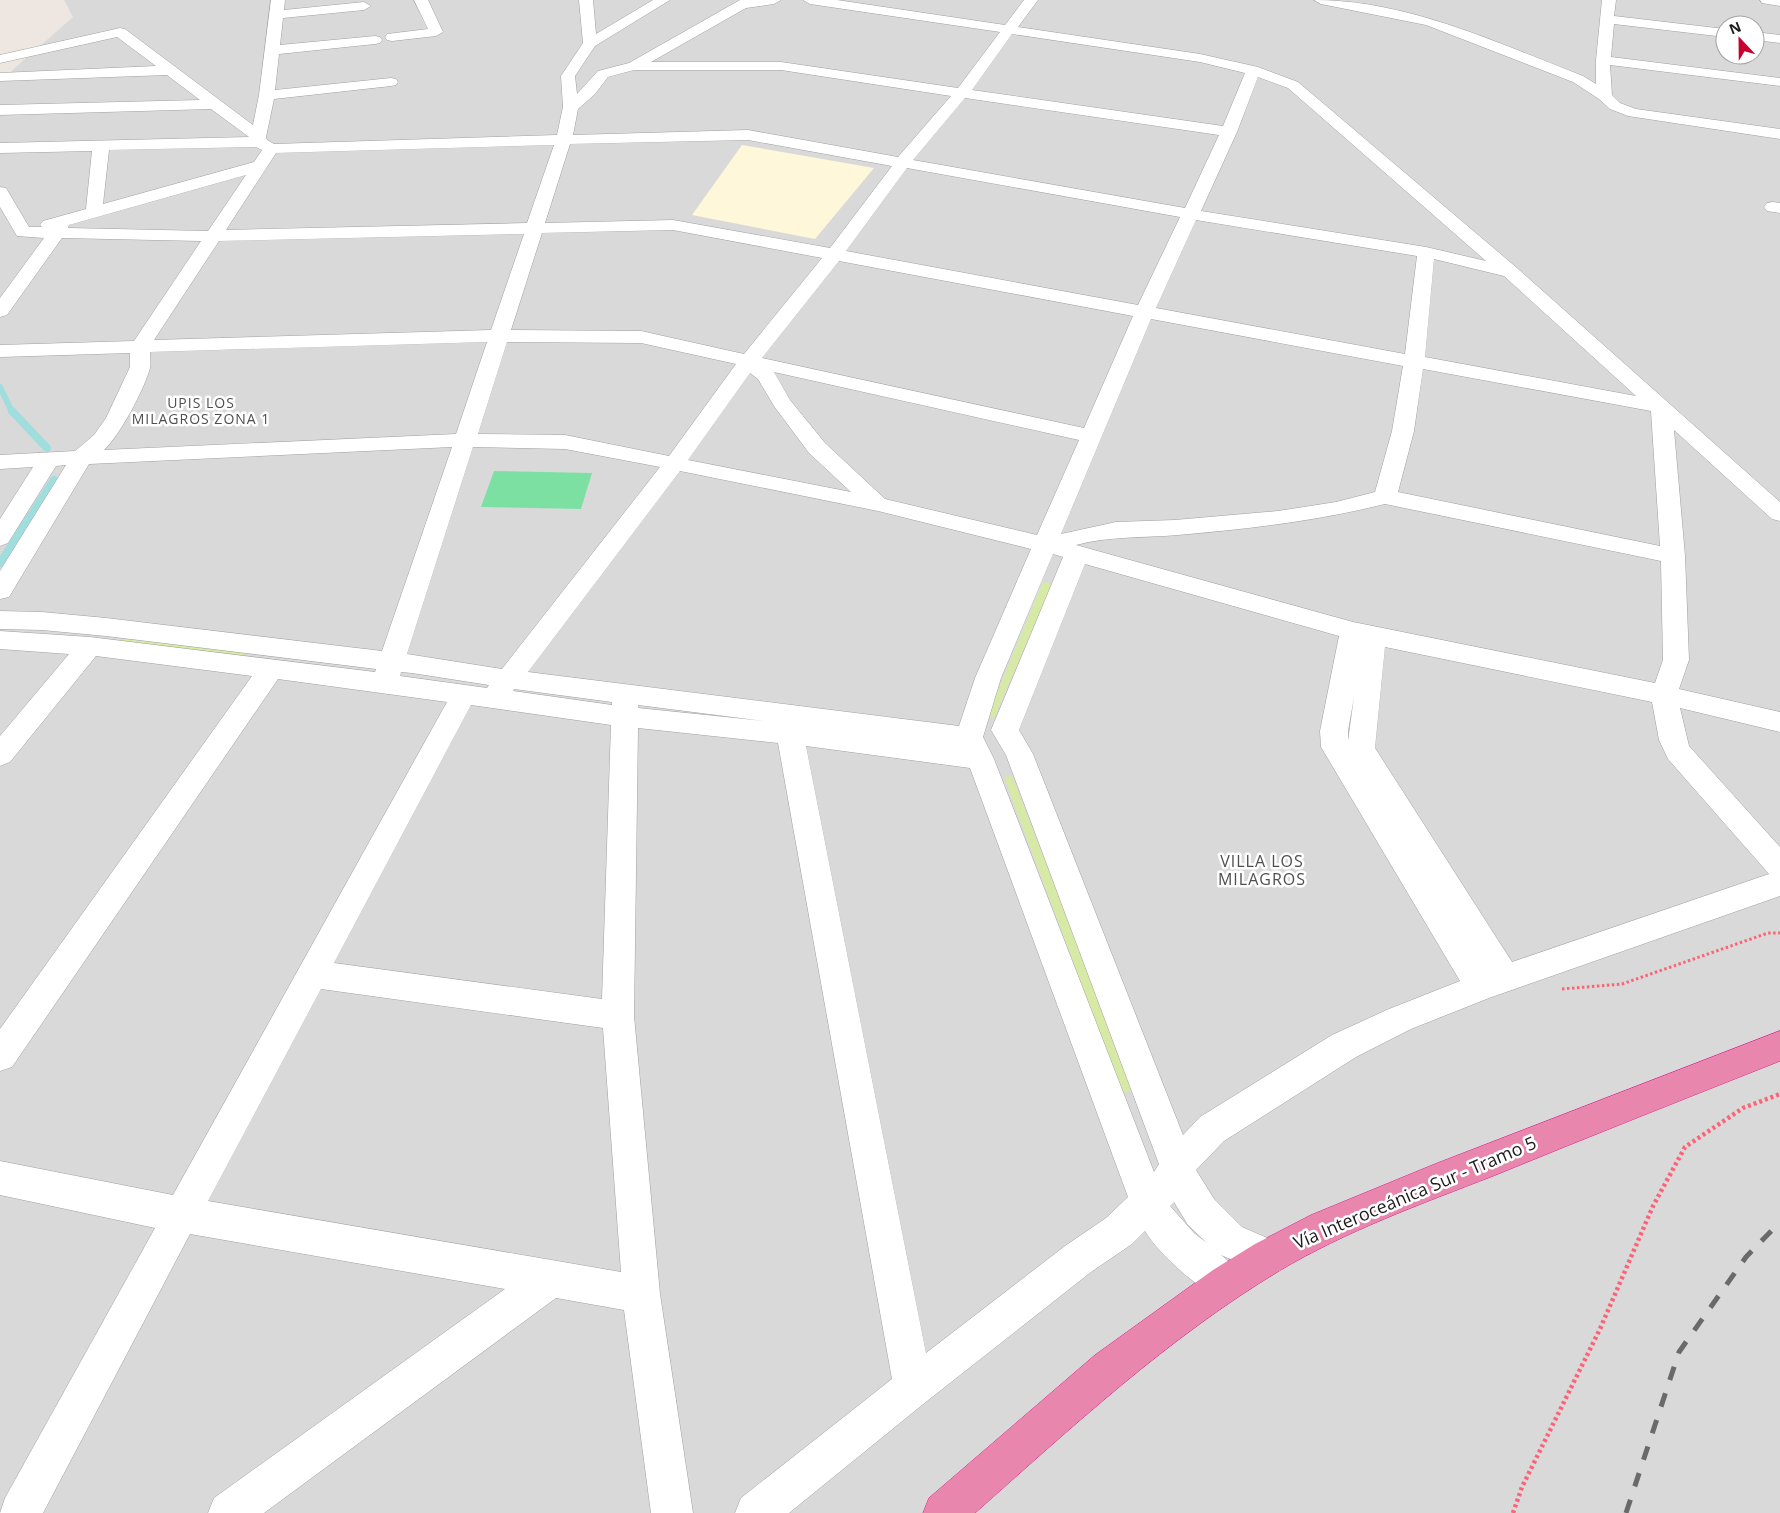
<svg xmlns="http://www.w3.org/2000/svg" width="1780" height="1513" font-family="'Open Sans',sans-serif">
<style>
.residential{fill:#dad9d9;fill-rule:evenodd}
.education{fill:#fff7d9}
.grass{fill:#d7eaa5}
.pitch{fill:#7de0a3}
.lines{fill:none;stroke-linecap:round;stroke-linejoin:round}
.stream-far1{stroke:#a0dddd;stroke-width:6}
.stream{stroke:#a0dddd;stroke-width:8}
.minor-casing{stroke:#a0a0a0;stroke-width:1}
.highway-casing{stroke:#dc1f8a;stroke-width:1}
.path-far1{stroke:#fd6376;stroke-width:3;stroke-dasharray:2.5 2.5;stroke-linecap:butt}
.path{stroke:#fd6376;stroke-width:4.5;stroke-dasharray:3 3;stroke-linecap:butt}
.minor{fill:#fff;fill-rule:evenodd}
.highway{fill:#e886ae;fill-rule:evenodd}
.rail{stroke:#6a6a6a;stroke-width:5;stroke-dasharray:14 14;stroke-linecap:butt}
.labels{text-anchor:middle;stroke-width:5;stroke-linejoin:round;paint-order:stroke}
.far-neighbourhood-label{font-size:14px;letter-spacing:1px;fill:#4f4f4f;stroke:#fff}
.neighbourhood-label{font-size:16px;letter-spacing:1px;fill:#4f4f4f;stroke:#fff}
.near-street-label{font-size:18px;fill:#1c1c1c;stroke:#fff}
</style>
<rect width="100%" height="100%" fill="#eee7e1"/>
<path class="residential" d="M64,0H1780V1513H0V81L73,17ZM1725,25H1755V55H1725Z"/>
<path class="education" d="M742,145L874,168L815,239L692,215Z"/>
<path class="grass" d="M1043,582L1052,584L994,718L987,717Z
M123,639L246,652L243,656L120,642Z
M1012,776L1134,1090L1122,1093L1004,777Z"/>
<path class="pitch" d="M494,471L592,473L581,509L481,507Z"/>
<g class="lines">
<path class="stream-far1" d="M0,387L12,412"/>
<path class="stream" d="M12,411L47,448
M0,563L54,480"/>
<defs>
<path id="minor" d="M271,0H285L284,10L364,2L371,6L364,10L283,18L280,45L375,36L380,37L382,40L380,43L375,44L279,54L275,90L391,78L396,79L398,82L396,85L391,86L274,99L266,137L267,140L274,144L557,135L563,107L561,76L583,43L579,0H593L596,34L653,0H670L595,46L575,76L577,94L598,71L629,63L740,0H781L774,4L746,8L651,62H781L958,88L1000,32L810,4L803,0H837L1005,25L1024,0H1038L1018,27L1200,54L1258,67L1298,82L1517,268L1780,502V521L1772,519L1674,430L1685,556L1689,660L1679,689L1780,712V732L1680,708L1689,746L1780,847V896L1489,998L1411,1029L1356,1057L1224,1141L1196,1170L1214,1199L1242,1227L1281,1244L1286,1257L1281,1270L1268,1275L1221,1255L1239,1270L1245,1283L1239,1296L1226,1302C1201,1291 1159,1255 1145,1231L1132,1244L1091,1272L927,1401L789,1513H735L741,1498L892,1379L778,743L638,728L634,1016L660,1294L693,1513H651L624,1310L556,1298L264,1513H208L214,1498L505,1289L190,1234L43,1513H0L5,1498L155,1228L0,1195V1161L173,1195L447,702L278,679L12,1067L0,1071V1029L252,676L96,656L10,762L0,766V736L69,654L0,649V631L90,637L375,672L376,669L106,636L42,630L0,629V611L42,612L106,618L382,651L452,447L89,464L9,597L0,599V571L66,465L56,466L8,543L0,546V519L33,467L0,469V455L75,451L94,435L106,418L130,367V353L0,357V345L134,341L201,241L62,238L7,315L0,317V298L44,238L17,236L0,207V187L6,188L29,227H42L40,225L43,221L86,209L92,151L0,153V143L249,137L211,109L0,115V105L200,100L167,75L0,81V73L156,66L117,37L0,63V55L120,28L125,29L253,125L259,95ZM1012,34L1200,62L1245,73L1223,126L972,90ZM634,70H781L951,96L898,157L748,130L573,135L578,109L595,94L608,77ZM1258,77L1288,88L1486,261L1426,247L1201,211L1237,132ZM965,98L1219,135L1185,208L913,160ZM748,140L892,166L830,248L673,220L545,223L570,144ZM554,145L527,223L226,230L276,153ZM256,147L262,150L254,162L103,204L109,150ZM907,168L1180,217L1138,305L846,251ZM246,175L208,231L68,228L69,225ZM1196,220L1417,256L1405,354L1156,308ZM673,230L822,258L744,354L641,331L511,330L542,233ZM524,234L491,330L154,340L219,241ZM1434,259L1504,276L1636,396L1425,357ZM839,261L1133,316L1084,428L762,358ZM1151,319L1403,366L1392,431L1375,492L1336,502L1278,511L1175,520L1116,522L1061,534ZM487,342L456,434L104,450C120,435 144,390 150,368C151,363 150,357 150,352ZM507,342L641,343L736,364L669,456L565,435L478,434ZM1423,369L1651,411L1660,546L1398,492L1414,431ZM774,372L1079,440L1037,535L885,499L825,443L790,400ZM750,373L758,379L774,406L809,453L851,492L688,460ZM473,447L565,449L660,467L502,669L407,654ZM680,471L878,511L1031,549L975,678L959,726L528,672ZM1385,504L1661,561L1663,660L1655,683L1353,622L1076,545C1109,536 1143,538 1178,535C1248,529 1317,521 1385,504ZM1053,554L1063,557L991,730L1006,755L1159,1164L1154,1172L994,759L983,737L1001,678ZM1085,564L1339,636L1320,731L1321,747L1460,981L1389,1009L1332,1035L1200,1117L1183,1135L1033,754L1019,730ZM1385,647L1652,702L1659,740L1668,759L1769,874L1512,962L1375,748ZM401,672L412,673L489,685L487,688L400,676ZM514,689L612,702V705L513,691ZM1354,697L1348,741V731ZM471,705L611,725L602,999L334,963ZM638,705L764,721L638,708ZM806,746L970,768L1128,1197L1106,1218L1065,1246L926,1353ZM321,989L603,1028L621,1272L208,1201ZM1174,1202L1188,1225L1207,1243L1194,1233L1170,1206Z
M414,0H428L443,32L436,36L392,41L387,40L385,37L387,34L428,29Z
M1314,0C1408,0 1497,43 1583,76L1596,84V60L1602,0H1616L1614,16L1725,29V37L1614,24L1611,57L1780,78V86L1610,65L1612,95L1620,103L1636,109L1780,129V139L1628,116L1610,109L1599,99L1573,82L1426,25L1321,4Z
M1760,0H1780V6L1762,3Z
M1755,32L1780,35V43L1755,40Z
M1773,202L1780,203V213L1767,211L1764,207L1767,203Z"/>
<path id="highway" d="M1780,1031V1061C1684,1099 1588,1137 1493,1176C1421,1204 1346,1231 1279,1271C1168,1338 1072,1427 975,1513H923L929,1498L1095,1355L1213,1270L1255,1244L1311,1215L1435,1164Z"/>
</defs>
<use href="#minor" class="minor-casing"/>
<use href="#highway" class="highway-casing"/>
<path class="path-far1" d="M1562,989L1622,984L1768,933H1780"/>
<path class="path" d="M1513,1513L1522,1487L1600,1329L1653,1206L1685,1147L1743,1108L1780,1094"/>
<use href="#minor" class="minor"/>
<use href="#highway" class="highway"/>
<path class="rail" d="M1626,1513L1679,1352L1746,1257L1780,1222"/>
</g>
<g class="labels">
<g class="far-neighbourhood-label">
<text x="201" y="408">UPIS LOS<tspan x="201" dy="16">MILAGROS ZONA 1</tspan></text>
</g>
<g class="neighbourhood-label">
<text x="1262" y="867">VILLA LOS<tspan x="1262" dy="18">MILAGROS</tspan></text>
</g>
<g class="near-street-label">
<text transform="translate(1415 1193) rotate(-23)" y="6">Vía Interoceánica Sur - Tramo 5</text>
</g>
</g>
<g transform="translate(1740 40) rotate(338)"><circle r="24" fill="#ffffff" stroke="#a4a4a4"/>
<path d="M0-4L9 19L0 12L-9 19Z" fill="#c8002d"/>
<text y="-8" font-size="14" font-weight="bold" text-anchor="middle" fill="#1c1c1c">N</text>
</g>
</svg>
